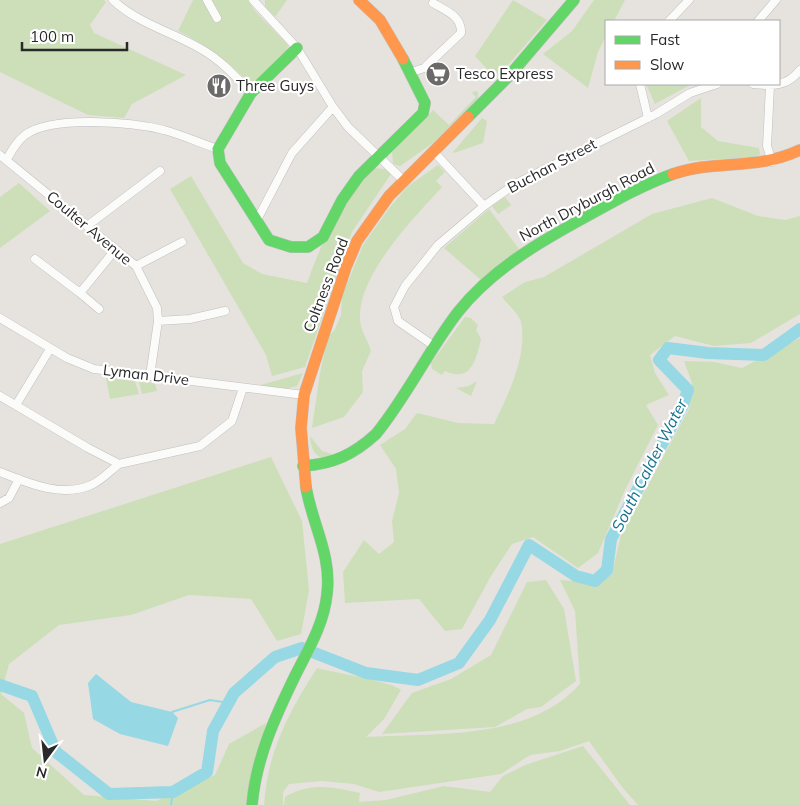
<svg xmlns="http://www.w3.org/2000/svg" width="800" height="805" font-family="Mulish,sans-serif">
<style>
.green{fill:#cddfb9}
.water{fill:#96d8e4}
.lines{fill:none;stroke-linecap:round;stroke-linejoin:round}
.stream{stroke:#96d8e4;stroke-width:2}
.river{stroke:#96d8e4;stroke-width:12}
.street-casing{stroke:#c0bfc0;stroke-width:9}
.fast-casing{stroke:#c0bfc0;stroke-width:12}
.slow-casing{stroke:#c0bfc0;stroke-width:12}
.street{stroke:#fbfbfa;stroke-width:8}
.fast{stroke:#63d668;stroke-width:11}
.slow{stroke:#ff974d;stroke-width:11}
.labels{text-anchor:middle;stroke-width:4.5;stroke-linejoin:round;paint-order:stroke}
.poi-label{font-size:15px;fill:#292929;stroke:#fff;text-anchor:start}
.street-label{font-size:15px;fill:#292929;stroke:#fff}
.water-label{font-size:16px;font-style:italic;fill:#16738f;stroke:#fff}
</style>
<rect width="100%" height="100%" fill="#e6e2de"/>
<path class="green" d="M0,0H104L106,2L90,25L94,33L186,75L132,104L124,118L88,115L0,72Z
M193,0H248L255,11L288,45L287,51L256,82H248C227,60 206,45 178,31Z
M265,0H287L275,17L265,6Z
M513,0L547,20L496,79L475,56Z
M594,0H625L614,21H606V36L598,52L588,88L543,54L572,31Z
M646,84H690V85L655,104Z
M475,91L478,92V99L433,143L400,166L393,164L392,152L433,110L449,125L476,97L472,93Z
M701,98V127L718,141L759,148L760,154L757,157L689,161L667,121Z
M482,118L487,121L483,143L454,153L453,152Z
M438,165L445,172L436,181L442,187C414,218 351,281 361,326C363,334 369,343 371,351L362,371L363,392L344,417L312,428L320,373L328,336L334,331L341,315L342,296L363,245L390,207L408,186Z
M374,168L385,169L391,174L352,232L305,367L272,376L266,355L170,189L191,176L243,263L262,274L307,283C322,241 341,198 374,168Z
M19,183L50,211L0,248V197Z
M505,197L511,205L498,214L492,206Z
M712,198L758,216L785,220L800,216V314L751,343L714,346L675,336L650,355L655,373L669,395L646,405L658,425L625,490L598,553L578,568L533,537L512,544L491,576L462,629L445,631L419,599L345,603L343,572L364,540L379,554L394,542L392,521L399,493L396,469L380,445L405,429L417,413L458,423L494,424C508,395 528,355 521,322C519,314 507,304 502,297L525,282L544,277L652,214Z
M489,209L519,249L481,280L444,248Z
M465,317L471,318L478,325L476,330L481,339C476,360 471,383 445,371L442,375L432,369L431,363Z
M800,338V805H638L622,787L589,741L560,751L530,755L501,774L379,792L354,784L322,781L289,784L283,792V805H264C268,750 288,714 317,668C335,673 390,681 401,690L384,719L366,737C436,733 529,741 580,684L575,611L560,580L598,583L612,574L621,535L689,409L692,383L684,361L714,362L742,368Z
M303,373L297,386L286,389L257,386Z
M106,378L135,381L139,394L110,399Z
M477,381L471,396L456,388L469,386Z
M139,382L155,383L157,391L142,394Z
M310,436L322,451L338,456L330,460C315,458 311,450 310,436Z
M271,457L302,521L309,590L301,634L277,641L251,599L189,595L131,615L59,625L9,664L1,694L24,713L32,748L84,795L156,801L215,775L229,744L266,723L250,783L248,805H0V544Z
M546,580L564,609L576,681L541,707L527,709L495,727L382,734L412,693L451,679L491,655L527,582Z
M583,746L630,805H284L285,797C311,782 332,787 360,793L359,802L386,800L444,786L490,792L503,776L525,765Z"/>
<path class="water" d="M96,674L131,702L172,712L178,718L168,746L120,734L93,719L88,683Z"/>
<g class="lines">
<path class="stream" d="M172,712L210,700L229,703
M171,805L173,792"/>
<path class="river" d="M0,685L32,696L56,752L109,794L173,792L207,772L213,731L234,693L275,657L302,648L366,673L418,680L459,663L490,620L529,545L576,576L595,581L607,570L611,539L682,407L688,390L659,360L668,348L708,353L764,355L800,329"/>
<defs>
<path id="street" d="M113,0C137,23 172,32 201,49C221,60 236,77 251,93
M207,0L217,18
M253,0L297,48L333,107L348,127L403,180
M669,21L689,0
M758,21L776,0
M412,72L424,68L461,33C462,16 446,11 433,3
M640,84L648,118
M753,84C772,86 787,87 800,70
M770,86L767,146L772,162
M434,152L484,206
M0,155L136,266L157,308L158,321L150,376
M7,159C12,150 17,141 25,135C52,115 132,122 164,130C182,135 200,143 218,149
M257,220L292,153L333,107
M87,226L160,171
M35,259L80,293L115,250
M136,266L182,242
M80,293L99,309
M0,318L67,358L94,369L304,395
M158,321L190,319L225,311
M434,346L398,321L394,307L405,286L438,245L484,206L515,184L656,114L690,93L717,84
M0,396L88,448L119,464L200,446L232,421L243,388
M16,405L50,349
M0,472C28,483 62,498 91,485C101,481 111,470 119,464
M0,503L9,498L19,479"/>
<path id="fast" d="M297,48L251,93L218,149L220,163L269,240L291,247H308L323,237L342,200L359,176L423,113L425,103L403,59
M468,117L510,75L574,0
M303,466C333,464 353,455 376,434C407,396 428,351 458,312C493,268 543,240 591,214C618,199 645,184 673,174
M252,805C256,758 275,717 295,676C308,650 324,624 327,594C332,555 312,524 306,487"/>
<path id="slow" d="M359,0L380,20L403,59
M673,174C717,159 756,171 800,150
M306,487L301,428L304,395L346,267L357,241L389,196L468,117"/>
</defs>
<use href="#street" class="street-casing"/>
<use href="#fast" class="fast-casing"/>
<use href="#slow" class="slow-casing"/>
<use href="#street" class="street"/>
<use href="#fast" class="fast"/>
<use href="#slow" class="slow"/>
</g>
<defs>
<symbol id="supermarket-disc" viewBox="-11 -11 22 22"><circle r="9.5" fill="#6b6a68" stroke="#fff"/><path d="M-6-5.5h2.5l.6 2H6L4.5 2H-2.5L-4.4-4H-6ZM-1.5 3.2a1.3 1.3 0 1 0 .1 0ZM3 3.2a1.3 1.3 0 1 0 .1 0Z" fill="#fff"/></symbol>
<symbol id="restaurant-disc" viewBox="-11 -11 22 22"><circle r="9.5" fill="#6b6a68" stroke="#fff"/><path d="M-5-6h1v4h1v-4h1v4h1v-4h1v5L-1.5 .5V6h-2V.5L-5-1ZM5-6V6H3V1.5H1.5Q1.5-4 5-6Z" fill="#fff"/></symbol>
</defs>
<g fill-rule="evenodd">
<use href="#supermarket-disc" x="424" y="60" width="28" height="28"/>
<use href="#restaurant-disc" x="205" y="72" width="28" height="28"/>
</g>
<g class="labels">
<g class="poi-label">
<text x="456" y="79">Tesco Express</text>
<text x="236" y="91">Three Guys</text>
</g>
<g class="street-label">
<text transform="translate(552 166) rotate(-28)" y="5">Buchan Street</text>
<text transform="translate(587 202) rotate(-28)" y="5">North Dryburgh Road</text>
<text transform="translate(89 228) rotate(40)" y="5">Coulter Avenue</text>
<text transform="translate(326 285) rotate(-69)" y="5">Coltness Road</text>
<text transform="translate(146 375) rotate(7)" y="5">Lyman Drive</text>
</g>
<g class="water-label">
<text transform="translate(649 465) rotate(-63)" y="6">South Calder Water</text>
</g>
</g>
<rect x="605" y="20" width="175" height="65" fill="#ffffff" stroke="#a9a9a9"/>
<rect x="615" y="36" width="25" height="8" fill="#63d668" stroke="#a9a9a9"/>
<text x="650" y="45" font-size="15" fill="#292929">Fast</text>
<rect x="615" y="61" width="25" height="8" fill="#ff974d" stroke="#a9a9a9"/>
<text x="650" y="70" font-size="15" fill="#292929">Slow</text>
<g transform="translate(45 760) rotate(195)" stroke="#ffffff" stroke-width="4" paint-order="stroke">
<path d="M0-4L9 19L0 12L-9 19Z" fill="#292929"/>
<text y="-8" font-size="14" font-weight="bold" text-anchor="middle" fill="#292929">N</text>
</g>
<path d="M22 42v8h105v-8" fill="none" stroke="#292929" stroke-width="2.5"/>
<text x="30" y="42" font-size="15" fill="#292929" stroke="#ffffff" stroke-width="4" paint-order="stroke">100 m</text>
</svg>
